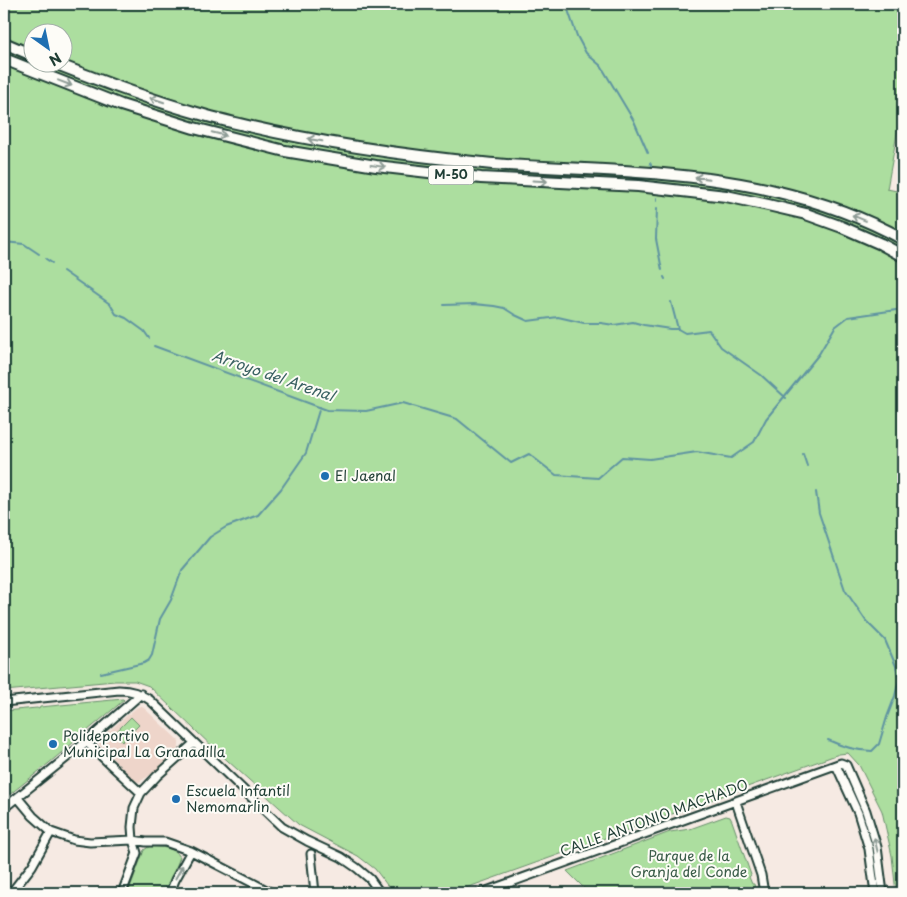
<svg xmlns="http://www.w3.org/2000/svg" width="907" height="897" font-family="'Playpen Sans',sans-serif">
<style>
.built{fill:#eed5ca}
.green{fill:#acde9f;stroke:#668e6a;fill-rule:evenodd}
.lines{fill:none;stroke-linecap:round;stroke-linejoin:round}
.stream{stroke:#5f94a1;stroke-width:2}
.minor-casing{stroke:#1f3d34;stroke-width:11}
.highway-casing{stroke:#1f3d34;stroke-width:14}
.minor{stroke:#fdfcf7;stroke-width:7}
.highway{stroke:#fdfcf7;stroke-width:10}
.oneway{stroke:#8e9c96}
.poi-dot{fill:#1f6fb2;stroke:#fdfcf7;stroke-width:2}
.labels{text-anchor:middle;stroke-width:4;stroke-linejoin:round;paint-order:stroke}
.shield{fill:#fdfcf7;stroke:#62766e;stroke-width:1}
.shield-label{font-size:12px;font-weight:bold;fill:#1f3d34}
.poi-label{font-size:14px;fill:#1f3d34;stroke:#fdfcf7;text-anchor:start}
.street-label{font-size:14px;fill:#1f3d34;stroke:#fdfcf7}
.park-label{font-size:14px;fill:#3b5d49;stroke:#fdfcf7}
.water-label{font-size:15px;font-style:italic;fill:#3a6162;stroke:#fdfcf7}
</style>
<rect width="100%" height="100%" fill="#f6eae3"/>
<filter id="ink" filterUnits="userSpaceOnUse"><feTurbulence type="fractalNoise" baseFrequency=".02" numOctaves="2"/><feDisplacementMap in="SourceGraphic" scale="10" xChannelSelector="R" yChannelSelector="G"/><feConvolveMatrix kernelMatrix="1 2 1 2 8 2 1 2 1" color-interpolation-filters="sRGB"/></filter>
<g filter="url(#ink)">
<path class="built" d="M140,706L144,708L179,741V746L178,750L162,764L161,768L139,782L135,781L101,747L99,743L101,738L136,708Z"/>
<path class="green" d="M4,4H903V100L887,189L897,191L903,188V893H896L892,856L882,811L859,765L848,753L839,754L452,893H393L375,869L358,856L299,825L218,752L149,686L135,681H115L4,691ZM32,32H62V62H32Z
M123,699L124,700L49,763L4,799V711L37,708L39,709L40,707Z
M131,717L139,725L122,742L114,734Z
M726,816L730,817L732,821L751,875L749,877L752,884H754L756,893H589L567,871L670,832L690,829Z
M150,846C160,847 175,847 180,857L166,893H128L144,850Z"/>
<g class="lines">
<path class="stream" d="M563,4L567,7L577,36L586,53L601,66L634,121L648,153
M650,163L651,165
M657,198V201
M657,208L656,239L662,270
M4,242L24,244L39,254
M46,259L52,263
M63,271L110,304L116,314L126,318L144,331L149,338
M664,277L665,279
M671,302L678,329L685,333L709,330L721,347L761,375L786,398
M444,305L474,304L494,306L504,308L515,315L528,321L558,317L584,323H601L614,325L633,322L644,325L670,329H678
M154,346L327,410L366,411L403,403L457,419L511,463L529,454L556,475L598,478L622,457L650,459L697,452L731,458L754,442L766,419L819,354L835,327L848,317L903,309
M803,454L807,466
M816,492L819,513L845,590L866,621L885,640L896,666L899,680L895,696L887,717L879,744L872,751C858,751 841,746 828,740
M101,673L144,663L149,660L152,655L160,619L171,600L182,570L210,537L226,527L258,515L281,489L306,453L320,407"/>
<defs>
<path id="minor" d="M4,702L119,690C131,690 139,693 150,700L282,827L307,841L341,857L357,868L370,879L380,893
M86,742L141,793
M836,765L858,813L869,849L875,893
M18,798L33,816L51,832L74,840L90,842L133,840L146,842H165L191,851L272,893
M736,802L761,875L764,893
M4,808L86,742L141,694
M311,854L315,893
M11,893L32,866L51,832
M122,893L137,853L133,840L132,827L134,808L141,793L157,776L194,743
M170,893L175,880L191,851
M481,893L841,763L846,765L866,811L877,847L883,893"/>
<path id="highway" d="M4,43L32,55
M4,59L121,105L194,128L285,151L376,166L481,178L638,186L726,196L768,205L806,214L842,227L881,244L903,256
M52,62C100,81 148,99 197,113C214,118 231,122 248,126C326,144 404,155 483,163C534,168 586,168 637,172C730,178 821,194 903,239"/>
</defs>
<use href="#minor" class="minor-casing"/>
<use href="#highway" class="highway-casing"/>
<use href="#minor" class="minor"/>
<use href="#highway" class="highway"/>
</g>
<defs><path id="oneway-shaft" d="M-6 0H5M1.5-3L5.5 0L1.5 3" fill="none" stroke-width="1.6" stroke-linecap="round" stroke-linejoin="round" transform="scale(1.25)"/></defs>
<g class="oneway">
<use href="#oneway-shaft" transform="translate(65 83) rotate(21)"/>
<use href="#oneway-shaft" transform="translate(157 100) rotate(-162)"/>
<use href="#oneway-shaft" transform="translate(219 134) rotate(14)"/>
<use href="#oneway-shaft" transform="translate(315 140) rotate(-170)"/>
<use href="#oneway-shaft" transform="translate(378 166) rotate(8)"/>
<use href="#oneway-shaft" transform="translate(702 178) rotate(-174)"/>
<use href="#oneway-shaft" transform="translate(540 181) rotate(3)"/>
<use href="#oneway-shaft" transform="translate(859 218) rotate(-157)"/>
<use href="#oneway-shaft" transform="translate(876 845) rotate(-103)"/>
<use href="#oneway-shaft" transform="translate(179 872) rotate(-61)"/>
</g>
</g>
<g class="poi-dot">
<circle cx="325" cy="476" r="5"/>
<circle cx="53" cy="744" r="5"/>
<circle cx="176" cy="799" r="5"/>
</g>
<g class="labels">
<rect class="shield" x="428.5" y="165.5" width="45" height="19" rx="4"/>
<g class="shield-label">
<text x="451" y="179">M-50</text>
</g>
<g class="poi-label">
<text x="335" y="481">El Jaenal</text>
<text x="63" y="741">Polideportivo<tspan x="63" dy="16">Municipal La Granadilla</tspan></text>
<text x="186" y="796">Escuela Infantil<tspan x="186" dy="16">Nemomarlin</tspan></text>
</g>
<g class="street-label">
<text transform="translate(654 818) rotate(-20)" y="5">CALLE ANTONIO MACHADO</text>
</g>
<g class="park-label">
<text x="689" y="861">Parque de la<tspan x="689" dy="16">Granja del Conde</tspan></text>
</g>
<g class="water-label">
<text transform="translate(273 376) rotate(19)" y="5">Arroyo del Arenal</text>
</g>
</g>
<rect width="907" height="897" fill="none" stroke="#fdfcf7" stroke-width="20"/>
<rect x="10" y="10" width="887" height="877" fill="none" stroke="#1f3d34" stroke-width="2" filter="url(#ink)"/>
<g transform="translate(48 48) rotate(147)"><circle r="24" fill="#fdfcf7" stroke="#a4b0a9"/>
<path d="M0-4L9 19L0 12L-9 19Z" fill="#1f6fb2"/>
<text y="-8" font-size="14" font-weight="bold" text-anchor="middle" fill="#1f3d34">N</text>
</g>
</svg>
